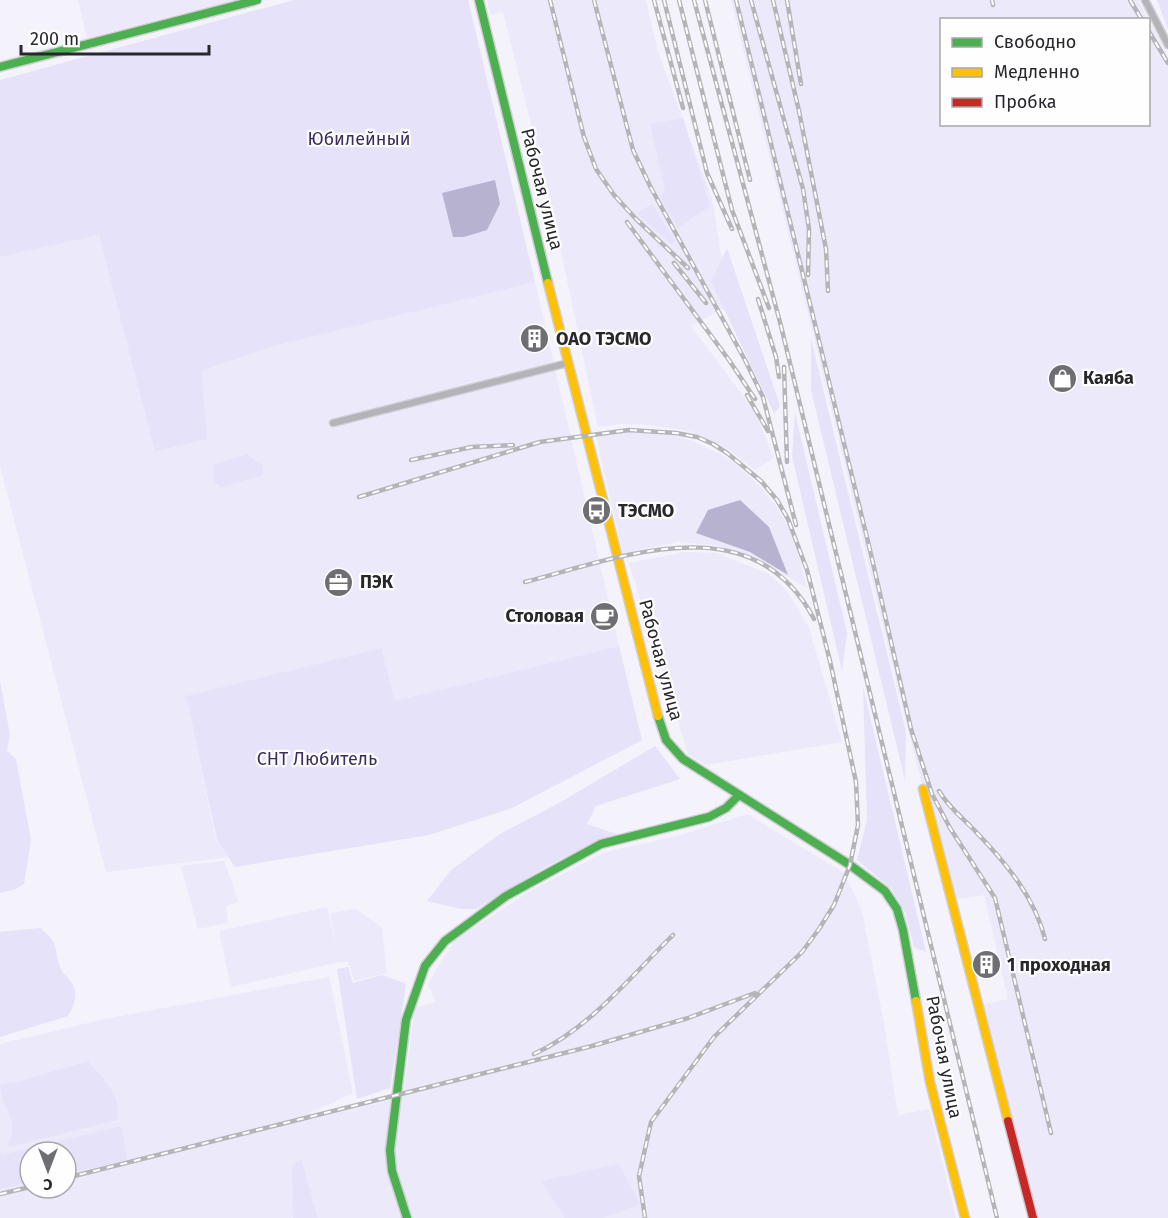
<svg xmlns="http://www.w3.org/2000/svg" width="1168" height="1218" font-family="'Fira Sans',sans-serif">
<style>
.built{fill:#ece9fb;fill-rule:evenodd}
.green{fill:#e6e2f9}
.water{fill:#b8b2d1}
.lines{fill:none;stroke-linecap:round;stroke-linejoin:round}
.street-casing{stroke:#d0ced4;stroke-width:9}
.fast-casing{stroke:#d0ced4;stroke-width:11}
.slow-casing{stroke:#d0ced4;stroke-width:11}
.jam-casing{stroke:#d0ced4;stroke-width:11}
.street{stroke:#b4b3b9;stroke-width:6}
.fast{stroke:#4caf50;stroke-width:8}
.slow{stroke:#ffc107;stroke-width:8}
.jam{stroke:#c62828;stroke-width:8}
.rail-casing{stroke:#b4b4b9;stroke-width:4.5}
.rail{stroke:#fefefe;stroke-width:2;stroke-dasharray:7;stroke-linecap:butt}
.labels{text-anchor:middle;stroke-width:4.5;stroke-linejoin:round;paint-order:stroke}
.park-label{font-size:18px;fill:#3b2d61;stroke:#fefefe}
.street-label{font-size:18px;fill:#28272d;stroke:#fefefe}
.poi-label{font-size:18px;font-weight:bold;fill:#28272d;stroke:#fefefe;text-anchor:start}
</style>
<rect width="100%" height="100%" fill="#f4f2fa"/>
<path class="built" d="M78,0H233L87,38Z
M487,0H646L658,52L712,198L729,305L691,326L755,412L774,458L754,470L728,449L689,431L648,425L622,424L598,427L551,204L503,12L490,15Z
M731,0H1138L1148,19L942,20V124H1148L1149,21L1168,57V1218H1035L978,1006L1008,999L984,895L952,900L902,706L833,415Z
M99,235L156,452L207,439L202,371L270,347L535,282L619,646L395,701L380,648L186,696L216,840L228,857L106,872L0,466V257Z
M624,432H644L668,434L687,439L721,454L739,467L758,484L776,506L789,528L798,552L807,588L757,559L714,545L678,542L623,553L601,459L597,437Z
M684,552L716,553L769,574L788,592L809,628L842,742L706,765L688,754L629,563Z
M747,814L844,873L862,911L884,1024L898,1115L929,1109L956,1218H0V1044L105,1019L329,977L353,1093L310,1113L312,1119L403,1097L415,1008L436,1002L428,984L454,941L530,891L606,852L681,835ZM30,1152H66V1188H30Z
M224,861L239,902L226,906L228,923L198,929L181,866Z
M327,907L337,953L330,913L356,909L382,928L387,973L355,981L348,962H339L231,987L219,931Z"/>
<path class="green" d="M294,0H468L535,282L270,347L202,371L207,439L155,452L99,235L0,257V80Z
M1157,0H1168V29Z
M683,118L710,206L678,228L660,197L665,190L650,124Z
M652,204L675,241L671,244L637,213Z
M727,248L780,406L774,413L711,282Z
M811,339L906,732L905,780L811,390Z
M795,413L847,633L842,671L792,456Z
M247,454L263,466V475L221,487L214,482L213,465Z
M619,646L642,740L512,808L429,835L235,867L217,840L186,696L381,648L395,701Z
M0,681L10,735L7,751L16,759L31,840L24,884L14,890L0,893Z
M863,687L926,952L914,947L905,912L891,888L857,860L867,820Z
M655,746L680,779L596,806L587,824L619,835L597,841L549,865L476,909H461L427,901L451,870L500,834L561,802Z
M40,928C62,946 52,947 61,969C63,974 67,976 70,980C79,992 75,1004 68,1016L0,1037V932Z
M348,967L353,983L382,975L406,984L390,1088L357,1099L337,969Z
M88,1061C102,1079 123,1095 117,1120L8,1147C9,1143 11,1137 12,1133C14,1116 0,1101 0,1085L21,1081Z
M121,1126L127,1160L66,1174V1152H30V1182L0,1189V1152L2,1155Z
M301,1159L318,1218H293L292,1167Z
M619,1164L640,1204L603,1218H565L541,1181Z"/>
<path class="water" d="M495,180L500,204L487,230L464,237H453L442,193Z
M740,500L769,527L788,575L750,552L696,533L708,510Z"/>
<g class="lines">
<defs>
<path id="street" d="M1145,0L1168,45
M333,423L568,363"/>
<path id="fast" d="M479,0L548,283
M0,67L257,0
M658,716L666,740L683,759L850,865L885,891L897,909L903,930L916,1001
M407,1218L392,1171L390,1150L406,1020L425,966L445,941L506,896L601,844L709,817L726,808L739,795"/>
<path id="slow" d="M548,283L658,716
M923,789L1008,1121
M916,1001L930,1082L965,1218"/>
<path id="jam" d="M1008,1121L1033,1218"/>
</defs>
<use href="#street" class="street-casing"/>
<use href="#fast" class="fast-casing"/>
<use href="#slow" class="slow-casing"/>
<use href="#jam" class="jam-casing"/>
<use href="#street" class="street"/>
<use href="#fast" class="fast"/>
<use href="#slow" class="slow"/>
<use href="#jam" class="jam"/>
<defs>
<path id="rail" d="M550,0L584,137L596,169L614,195L636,219L688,268
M594,0L633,150L651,188L745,360L763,397L796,525
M654,0L683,108
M664,0L707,173L732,229
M679,0L732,210L769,308
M694,0L781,326L997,1218
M705,0L750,180
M736,0L870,550L911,729L932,794L950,828L995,898L1051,1133
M751,0L803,189L809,229L808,275
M773,0L799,111L826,249L828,291
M787,0L801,84
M992,0L993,5
M1130,0L1142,20
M1148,30L1168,63
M627,222L729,360L755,399
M674,263L706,303
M758,299L776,357L779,377
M784,367L787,462
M747,395L768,431
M411,460L472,447L513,445
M359,497L540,442L629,430L676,433L697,437L713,444L727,453L761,481L777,500L788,519L807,570L830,661L856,782L858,825L850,865L834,905L819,929L802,952L714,1037L651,1122L639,1176L645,1218
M525,582C622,557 753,503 814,619
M939,791C949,808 964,819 977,833C1006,863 1035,898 1045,939
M534,1054C589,1029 630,977 673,935
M66,1178L592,1046L688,1018L755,993
M0,1194L30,1187"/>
</defs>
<use href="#rail" class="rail-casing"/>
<use href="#rail" class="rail"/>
</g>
<defs>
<symbol id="building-disc" viewBox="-11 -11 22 22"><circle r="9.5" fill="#6f6e75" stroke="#fefefe"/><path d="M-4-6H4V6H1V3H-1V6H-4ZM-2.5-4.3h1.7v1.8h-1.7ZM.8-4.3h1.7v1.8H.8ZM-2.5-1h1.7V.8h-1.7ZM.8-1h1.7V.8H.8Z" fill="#fff"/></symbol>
<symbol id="shop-disc" viewBox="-11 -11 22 22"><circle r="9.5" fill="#6f6e75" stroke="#fefefe"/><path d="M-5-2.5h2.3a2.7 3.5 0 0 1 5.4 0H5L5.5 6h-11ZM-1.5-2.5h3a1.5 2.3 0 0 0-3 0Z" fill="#fff"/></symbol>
<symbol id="bus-disc" viewBox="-11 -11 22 22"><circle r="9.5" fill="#6f6e75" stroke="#fefefe"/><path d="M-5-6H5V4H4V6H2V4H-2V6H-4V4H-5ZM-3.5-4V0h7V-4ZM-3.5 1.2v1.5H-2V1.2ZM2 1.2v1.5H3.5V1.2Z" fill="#fff"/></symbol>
<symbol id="office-disc" viewBox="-11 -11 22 22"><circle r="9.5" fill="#6f6e75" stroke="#fefefe"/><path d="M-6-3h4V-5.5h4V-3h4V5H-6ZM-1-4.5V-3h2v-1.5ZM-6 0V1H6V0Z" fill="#fff"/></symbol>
<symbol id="cafe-disc" viewBox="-11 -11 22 22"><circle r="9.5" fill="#6f6e75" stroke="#fefefe"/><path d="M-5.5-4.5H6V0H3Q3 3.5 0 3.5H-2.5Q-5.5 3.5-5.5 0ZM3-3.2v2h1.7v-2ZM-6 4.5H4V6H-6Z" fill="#fff"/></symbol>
</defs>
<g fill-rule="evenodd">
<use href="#building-disc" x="518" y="322" width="33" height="33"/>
<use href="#shop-disc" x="1046" y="362" width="33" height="33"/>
<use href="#bus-disc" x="580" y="494" width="33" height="33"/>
<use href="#office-disc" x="322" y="566" width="33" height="33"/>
<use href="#cafe-disc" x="588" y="600" width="33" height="33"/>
<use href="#building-disc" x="970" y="948" width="33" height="33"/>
</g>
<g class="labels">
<g class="park-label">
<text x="359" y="145">Юбилейный</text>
<text x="317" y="765">СНТ Любитель</text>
</g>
<g class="street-label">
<text transform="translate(542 189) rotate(76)" y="6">Рабочая улица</text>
<text transform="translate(661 660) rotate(75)" y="6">Рабочая улица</text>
<text transform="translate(944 1057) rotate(79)" y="6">Рабочая улица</text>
</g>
<g class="poi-label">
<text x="556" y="345">ОАО ТЭСМО</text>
<text x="1083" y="384">Каяба</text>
<text x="618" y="517">ТЭСМО</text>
<text x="360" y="588">ПЭК</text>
<text x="584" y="622" text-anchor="end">Столовая</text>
<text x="1007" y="971">1 проходная</text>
</g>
</g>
<rect x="940" y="18" width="210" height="108" fill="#fefefe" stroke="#a8a8aa" stroke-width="1.5"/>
<rect x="952" y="38" width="30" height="9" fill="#4caf50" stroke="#a8a8aa" stroke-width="1.5"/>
<text x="994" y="48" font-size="18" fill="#28272d">Свободно</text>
<rect x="952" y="68" width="30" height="9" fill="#ffc107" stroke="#a8a8aa" stroke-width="1.5"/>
<text x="994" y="78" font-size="18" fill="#28272d">Медленно</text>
<rect x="952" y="98" width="30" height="9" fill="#c62828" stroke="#a8a8aa" stroke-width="1.5"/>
<text x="994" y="108" font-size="18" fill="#28272d">Пробка</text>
<g transform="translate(48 1170) rotate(180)"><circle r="28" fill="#fefefe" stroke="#a8a8aa" stroke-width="1.5"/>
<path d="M0-4.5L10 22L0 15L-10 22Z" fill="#6f6e75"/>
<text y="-9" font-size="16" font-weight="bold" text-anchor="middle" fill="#28272d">С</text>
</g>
<path d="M21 45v9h188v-9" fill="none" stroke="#28272d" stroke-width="3"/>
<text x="30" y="45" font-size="18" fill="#28272d" stroke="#fefefe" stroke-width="4.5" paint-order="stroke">200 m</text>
</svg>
